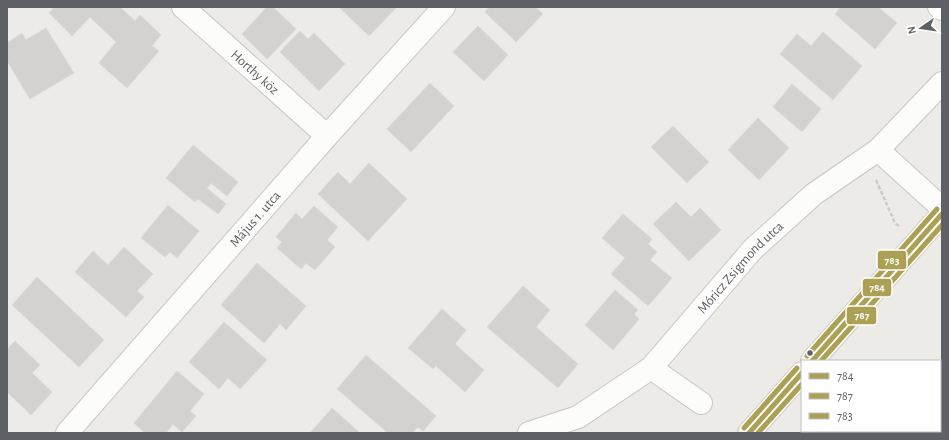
<svg xmlns="http://www.w3.org/2000/svg" width="949" height="440" font-family="'Alegreya Sans',sans-serif">
<style>
.building{fill:#d3d2d0;stroke:#dbdad6}
.lines{fill:none;stroke-linecap:round;stroke-linejoin:round}
.minor-casing{stroke:#c8c7c7;stroke-width:24}
.major-casing{stroke:#d2cbb7;stroke-width:24}
.path{stroke:#c8ccca;stroke-width:2.5;stroke-dasharray:4 2;stroke-linecap:butt}
.minor{stroke:#fcfcfb;stroke-width:22}
.major{stroke:#f2f0e8;stroke-width:22}
.bus-1-casing{stroke:#fff;stroke-width:8}
.bus-2-casing{stroke:#fff;stroke-width:8}
.bus-3-casing{stroke:#fff;stroke-width:8}
.bus-1{stroke:#aca054;stroke-width:5}
.bus-2{stroke:#aca054;stroke-width:5}
.bus-3{stroke:#aca054;stroke-width:5}
.bus-dot{fill:#5d6064;stroke:#fff;stroke-width:1.5}
.labels{text-anchor:middle;stroke-width:3;stroke-linejoin:round;paint-order:stroke}
.street-label{font-size:14px;fill:#5d6064;stroke:#fff}
.line-badge{stroke:#fff;stroke-width:1.5}
.badge-label{font-size:11px;text-anchor:middle;font-weight:bold;fill:#fff}
</style>
<rect width="100%" height="100%" fill="#ecebe7"/>
<path class="building" d="M54,7H120L135,21L140,15L161,35L152,46L159,51L127,88L99,63L116,42L90,17L72,36L49,13Z
M267,7H273L296,29L267,59L242,34Z
M339,7H396V8L369,36Z
M489,7H535L543,14L516,42L485,12Z
M841,7H878L897,23L875,49L835,14Z
M478,26L508,55L484,81L453,52Z
M46,28L74,73L30,99L7,61V43L22,33L26,40Z
M300,31L308,39L314,33L345,64L319,91L280,52Z
M823,32L862,66L833,100L780,54L797,34L811,46Z
M430,83L454,106L411,152L387,129Z
M792,84L821,109L802,132L773,107Z
M758,118L789,148L759,180L728,150Z
M673,126L709,162L687,183L651,147Z
M193,145L238,182L227,196L211,183L207,188L226,204L218,214L198,199L195,202L166,178Z
M369,163L407,199L368,241L318,194L338,172L350,184Z
M676,202L691,217L700,208L721,230L689,261L653,224Z
M168,205L199,231L177,258L170,252L165,257L141,238Z
M314,206L338,227L327,240L335,247L315,270L306,263L301,269L277,248L282,242L276,237L296,213L302,219Z
M623,214L652,239L648,244L657,252L650,260L672,278L648,306L611,274L625,258L602,238Z
M124,247L153,274L137,291L144,297L126,317L75,272L93,251L108,265Z
M257,263L306,306L286,330L280,324L264,343L221,305Z
M37,277L104,340L79,367L12,305Z
M523,286L550,310L536,327L578,364L558,388L487,327Z
M615,290L638,310L634,314L639,319L613,350L585,325Z
M442,309L466,330L455,344L484,370L465,392L436,366L433,369L408,348Z
M224,322L267,360L240,389L228,378L219,389L189,362Z
M15,341L40,365L32,373L52,392L31,415L7,392V349Z
M366,355L436,416L423,431L418,427L412,433H388L337,389Z
M177,371L204,394L190,411L196,416L182,432L173,424L166,433H145L134,423Z
M332,408L360,433H310Z"/>
<g class="lines">
<defs>
<g id="minor">
<path id="s1" d="M183,7L327,136"/>
<path d="M939,7L942,9"/>
<path d="M878,150L942,208"/>
<path d="M651,368L701,403"/>
<path id="s2" d="M67,433L327,136L444,7"/>
<path id="s3" d="M529,433L578,417L651,368L753,249L814,194L878,150L942,83"/>
</g>
<path id="major" d="M812,361L942,214
M749,433L802,373"/>
</defs>
<use href="#minor" class="minor-casing"/>
<use href="#major" class="major-casing"/>
<path class="path" d="M876,180L895,223L900,227"/>
<use href="#minor" class="minor"/>
<use href="#major" class="major"/>
<defs>
<path id="bus-1" d="M812,361L942,214
M749,433L802,373"/>
<path id="bus-2" d="M821,361L942,225
M758,433L802,384"/>
<path id="bus-3" d="M807,356L937,209
M744,428L797,368"/>
</defs>
<use href="#bus-1" class="bus-1-casing"/>
<use href="#bus-2" class="bus-2-casing"/>
<use href="#bus-3" class="bus-3-casing"/>
<use href="#bus-1" class="bus-1"/>
<use href="#bus-2" class="bus-2"/>
<use href="#bus-3" class="bus-3"/>
</g>
<circle class="bus-dot" cx="810" cy="353" r="3.5"/>
<g class="labels">
<g class="street-label">
<text dy="5" stroke="none"><textPath href="#s1" startOffset="97">Horthy köz</textPath></text>
<text dy="5" stroke="none"><textPath href="#s2" startOffset="285">Május 1. utca</textPath></text>
<text dy="5" stroke="none"><textPath href="#s3" startOffset="274">Móricz Zsigmond utca</textPath></text>
</g>
</g>
<g class="line-badge">
<rect x="877" y="250" width="30" height="20" rx="4" fill="#aca054"/>
<rect x="862" y="278" width="30" height="19" rx="4" fill="#aca054"/>
<rect x="846" y="306" width="31" height="19" rx="4" fill="#aca054"/>
</g>
<g class="badge-label">
<text x="892" y="264">783</text>
<text x="877" y="291">784</text>
<text x="862" y="319">787</text>
</g>
<rect width="949" height="440" fill="none" stroke="#5d6064" stroke-width="16"/>
<rect x="801" y="360" width="140" height="72" fill="#ffffff" stroke="#bebfc1"/>
<rect x="809" y="373" width="20" height="6" fill="#aca054" stroke="#bebfc1"/>
<text x="837" y="380" font-size="12" fill="#5d6064">784</text>
<rect x="809" y="393" width="20" height="6" fill="#aca054" stroke="#bebfc1"/>
<text x="837" y="400" font-size="12" fill="#5d6064">787</text>
<rect x="809" y="413" width="20" height="6" fill="#aca054" stroke="#bebfc1"/>
<text x="837" y="420" font-size="12" fill="#5d6064">783</text>
<g transform="translate(921 28) rotate(257)" stroke="#ffffff" stroke-width="3" paint-order="stroke">
<path d="M0-3L7 15L0 10L-7 15Z" fill="#5d6064"/>
<text y="-6" font-size="11" font-weight="bold" text-anchor="middle" fill="#5d6064">N</text>
</g>
</svg>
